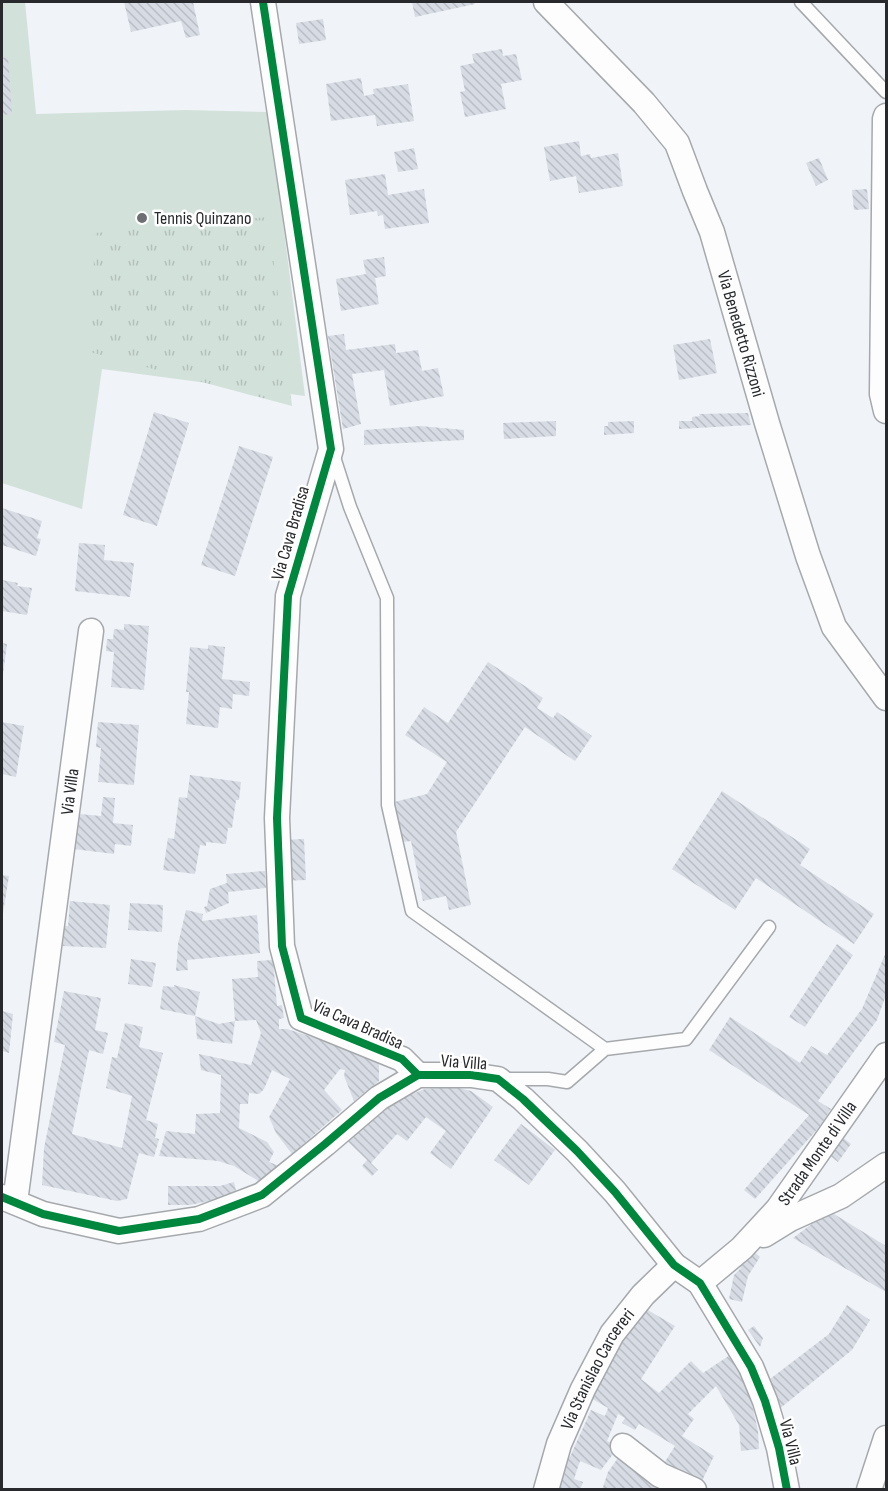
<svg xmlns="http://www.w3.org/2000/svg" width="888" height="1491" font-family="'Sofia Sans Condensed',sans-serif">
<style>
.green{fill:#d2e1da}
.park{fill:url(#park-tufts)}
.building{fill:url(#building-back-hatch)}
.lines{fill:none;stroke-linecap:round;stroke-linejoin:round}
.lane-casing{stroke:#a6a9ac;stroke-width:15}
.street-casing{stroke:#a6a9ac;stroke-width:27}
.lane{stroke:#fdfdfe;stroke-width:12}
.street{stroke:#fdfdfe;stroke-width:24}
.cycleway-casing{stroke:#fff;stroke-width:11}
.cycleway{stroke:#00873e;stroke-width:8}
.poi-dot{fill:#6d7073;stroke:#fff;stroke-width:2}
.labels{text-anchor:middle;stroke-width:5;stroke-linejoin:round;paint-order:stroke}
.poi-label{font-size:18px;fill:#27292c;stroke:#fff;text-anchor:start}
.street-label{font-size:18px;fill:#27292c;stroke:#fff}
</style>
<defs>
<pattern id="park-tufts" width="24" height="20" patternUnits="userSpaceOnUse" patternTransform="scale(1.5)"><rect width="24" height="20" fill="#d2e1da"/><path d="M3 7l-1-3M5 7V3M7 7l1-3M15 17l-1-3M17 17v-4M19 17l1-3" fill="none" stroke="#b4c1bb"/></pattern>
<pattern id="building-back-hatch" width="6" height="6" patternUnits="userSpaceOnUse" patternTransform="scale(1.5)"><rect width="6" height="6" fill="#d7dce4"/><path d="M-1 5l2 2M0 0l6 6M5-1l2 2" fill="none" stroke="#b9bdc4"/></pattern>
</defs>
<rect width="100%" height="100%" fill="#f0f3f8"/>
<path class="green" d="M2,2H25L36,114L185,110L269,112L305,396L102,369L82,509L2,483Z"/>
<path class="park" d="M268,217L292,406L90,352L95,233Z"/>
<path class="building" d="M124,2H193L200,35L186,38L181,21L131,32Z
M412,2H474L475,4L415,17Z
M323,19L326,40L299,44L296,23Z
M502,49L503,56L516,54L522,80L501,84L506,109L465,117L460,92L465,91L460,66L474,63L472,54Z
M8,57L12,114L2,115V58Z
M361,78L364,96L374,94L373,89L408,84L414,121L377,126L375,115L331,121L326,84Z
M579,141L581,156L590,154L591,158L618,153L623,186L579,193L576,176L550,181L544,147Z
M414,148L418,169L398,172L394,152Z
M819,158L828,180L816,186L806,163Z
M385,174L388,195L424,189L429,223L385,229L383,215L378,216L377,211L350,215L345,180Z
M867,189L869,209L854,210L852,190Z
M384,257L386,276L375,278L379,304L341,311L336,279L366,274L363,260Z
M344,334L346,350L395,344L396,353L418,350L422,371L438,368L444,396L390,406L384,370L352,374L361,424L343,429L328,336Z
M710,339L717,373L679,380L673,345Z
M154,412L189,423L157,526L123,515Z
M748,413L751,425L679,429V421H692V417L700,416L699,414Z
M556,421V436L504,439L503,423Z
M634,421V433L604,435V426H608V422Z
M420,426L464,430V440L364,445V430Z
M239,446L273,457L235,576L201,565Z
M2,508L42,521L37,538L41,539L36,556L2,545Z
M79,543L105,545L104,560L134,563L130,597L75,591Z
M2,580L18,583L17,586L32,588L27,615L2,611Z
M124,624L149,626L144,690L111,687L114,652L106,651L107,639H113L114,629L124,630Z
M2,643L7,644L3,674L2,673Z
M208,645L225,647L222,679L250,682L249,696L233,694L232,709L220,707L218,728L186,724L189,692H186L190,647L208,649Z
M488,662L543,698L537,708L553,718L557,712L592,736L575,761L525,727L456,832L471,905L449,910L446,896L423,901L411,841L403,842L394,802L427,794L447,762L405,735L424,707L448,723Z
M2,722L24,726L16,777L2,774Z
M98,722L139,725L134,785L98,782L101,748L96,747Z
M190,775L241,782L239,800H236L232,828H228L226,844L206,842V846L200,845L195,874L163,870L168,838L174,839L179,797L187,798Z
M722,791L810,849L800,865L874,914L854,944L756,878L735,910L672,869Z
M103,797L115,798L113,823L133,825L131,846L115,844L114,854L74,849L79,814L101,816Z
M304,839L306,880L280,881L279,840Z
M265,871L266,888L228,892L229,903L206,913L204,907L207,906L210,889L227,883L226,874Z
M2,875L9,876L3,913H2Z
M70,901L110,905L106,948L63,946L64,926H68Z
M130,903L163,905L162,932L128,930Z
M186,910L203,914L202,921L257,915L260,953L187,960L188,970L176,971L178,944Z
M837,944L853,955L805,1027L789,1017Z
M886,952V995L877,1020L818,1101L831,1109L821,1125L755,1199L744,1190L809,1115L709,1050L730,1017L800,1063L811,1046L827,1055L862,1009Z
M131,959L156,963L152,987L128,984Z
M273,960L277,1006L282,1005L284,1018L279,1019V1029H287L379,1058V1081L354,1101L344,1076L345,1070L340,1069L324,1090L342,1110L292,1154L276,1133L269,1117L290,1079L272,1070L264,1089L259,1094L249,1093L248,1104H240L239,1128L267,1142L274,1152L269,1162L279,1166L260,1182L234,1166L218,1161L159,1156L166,1131L195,1134L196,1114L220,1113L221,1075L201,1070L199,1054L251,1065L261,1033L256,1020L235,1021L232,1044L197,1039L195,1016L219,1024L235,1021L232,979L258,977L257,961Z
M174,985L200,992L195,1016L160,1009L163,986L174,987Z
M64,991L101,998L95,1030L108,1033L103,1054L89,1050L72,1134L122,1148L132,1096L106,1088L112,1057L117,1058L125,1023L143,1027L139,1047L163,1053L146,1120L158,1124L155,1138L159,1139L154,1157L139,1153L127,1199L117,1201L42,1185L44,1148L65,1045L54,1042Z
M2,1011L13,1014L9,1053L2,1051Z
M455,1087L471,1091L493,1107L451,1169L430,1153L446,1131L426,1117L407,1141L397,1134L371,1163L378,1170L372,1176L362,1166L367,1160L345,1139L393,1102L425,1089Z
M521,1124L555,1150L529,1185L494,1160Z
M837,1133L851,1144L838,1162L824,1151Z
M234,1182L237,1195L190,1205H168V1186H220Z
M829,1211L886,1246V1292L793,1238Z
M752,1250L760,1257L748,1276L742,1302L729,1299L734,1275L741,1268L736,1263Z
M847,1305L870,1320L852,1350L778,1410L770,1379L829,1334Z
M641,1306L675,1326L641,1379L659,1393L691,1361L703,1373L733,1353L752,1404L758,1431L759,1449L741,1451L739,1425L716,1386L688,1414L694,1419L682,1436L714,1456L701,1483L661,1468L675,1446L639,1424L635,1430L622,1423L625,1418L618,1414L607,1441L619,1446L601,1470L580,1461L574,1479L583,1482L580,1490H550L560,1453L570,1457L591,1410L605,1416L608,1408L584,1394Z
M754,1326L763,1338L760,1347L748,1330Z
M620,1455L680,1490H602L608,1472Z"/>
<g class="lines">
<defs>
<path id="lane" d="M801,2L886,92
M333,454L350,507L387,598L388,805L412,911L605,1049L567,1082L548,1079H502
M605,1049L686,1039L769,927"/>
<g id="street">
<path d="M263,2L331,449L288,596L277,818L282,946L301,1018L402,1059L418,1075"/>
<path id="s1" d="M546,2L644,103L677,143L695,191L712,232L767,423L808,556L834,627L886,698"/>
<path d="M886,116L885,119L882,394L886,411"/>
<path d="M2,1197L43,1214L119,1231L199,1219L262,1195L325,1144L379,1098L418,1075H471L498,1079L523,1099L577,1151L615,1192L674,1265L700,1283L751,1367L765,1401L779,1448L787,1490"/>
<path id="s2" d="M15,1202L91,631"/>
<path d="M764,1235L790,1219L841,1196L886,1165"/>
<path id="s3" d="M700,1283L742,1248L778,1209L886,1055"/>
<path d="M623,1446L660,1475L694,1490"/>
<path id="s4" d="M546,1490L559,1444L583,1389L612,1334L643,1295L674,1265"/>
<path d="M869,1490L886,1438"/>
</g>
</defs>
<use href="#lane" class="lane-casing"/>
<use href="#street" class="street-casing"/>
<use href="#lane" class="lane"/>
<use href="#street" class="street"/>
<defs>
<path id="cycleway" d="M263,2L331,449L288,596L277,818L282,946L301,1018L402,1059L418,1075
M2,1197L43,1214L119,1231L199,1219L262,1195L325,1144L379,1098L418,1075H471L498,1079L523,1099L577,1151L615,1192L674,1265L700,1283L751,1367L765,1401L779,1448L787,1490"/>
</defs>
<use href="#cycleway" class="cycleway-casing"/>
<use href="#cycleway" class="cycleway"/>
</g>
<circle class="poi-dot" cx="142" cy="218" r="6"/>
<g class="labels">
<g class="poi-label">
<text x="154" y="224">Tennis Quinzano</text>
</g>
<g class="street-label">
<text dy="6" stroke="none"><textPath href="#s1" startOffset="394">Via Benedetto Rizzoni</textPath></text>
<text transform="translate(290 533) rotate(-74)" y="6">Via Cava Bradisa</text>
<text dy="6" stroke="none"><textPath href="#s2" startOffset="414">Via Villa</textPath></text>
<text transform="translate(358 1024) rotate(24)" y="6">Via Cava Bradisa</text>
<text transform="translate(464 1062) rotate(4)" y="6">Via Villa</text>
<text dy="6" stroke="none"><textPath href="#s3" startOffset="176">Strada Monte di Villa</textPath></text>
<text dy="6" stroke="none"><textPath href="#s4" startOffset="132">Via Stanislao Carcereri</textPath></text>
<text transform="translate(791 1442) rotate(76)" y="6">Via Villa</text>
</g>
</g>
<rect width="888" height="1491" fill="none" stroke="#27292c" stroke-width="6"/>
</svg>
